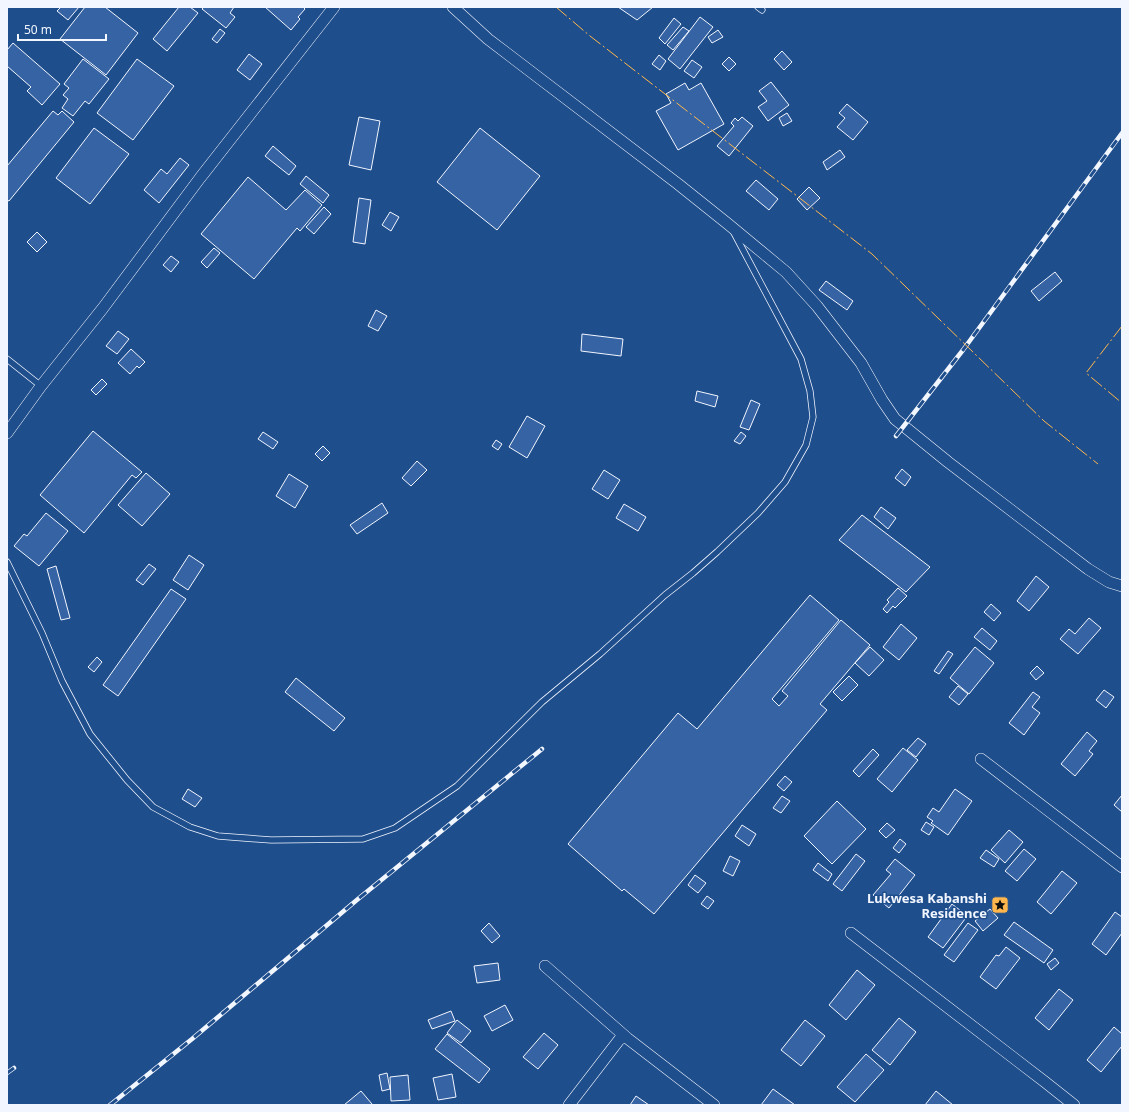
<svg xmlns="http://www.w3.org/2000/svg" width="1129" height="1112" font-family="'Noto Sans',sans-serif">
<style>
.building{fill:#3563a3;stroke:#f2f6ff}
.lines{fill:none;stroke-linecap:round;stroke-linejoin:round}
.service-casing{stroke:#f2f6ff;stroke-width:7}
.minor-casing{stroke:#f2f6ff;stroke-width:12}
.service{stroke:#1f4e8c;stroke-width:5.5}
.minor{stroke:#1f4e8c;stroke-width:11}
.rail-casing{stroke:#f2f6ff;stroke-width:4.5}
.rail{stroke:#1f4e8c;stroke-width:3;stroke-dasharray:9;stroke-linecap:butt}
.power{stroke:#ffb74d;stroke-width:1;stroke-dasharray:14 3 2 3;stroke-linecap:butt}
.labels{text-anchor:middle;stroke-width:3;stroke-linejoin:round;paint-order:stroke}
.poi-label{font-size:13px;font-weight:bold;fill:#f2f6ff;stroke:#1f4e8c;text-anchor:end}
</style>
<rect width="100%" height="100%" fill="#1f4e8c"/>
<path class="building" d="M61,7H79L68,20L57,11Z
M85,7H105L138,33L106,75L60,39Z
M179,7H190L198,13L167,51L153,39Z
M204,7H234L230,13L235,17L226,28L202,9Z
M265,7H303L305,9L298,17L300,19L291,30Z
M618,7H653L637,20Z
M700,17L713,27L680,69L668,59Z
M674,18L681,24L665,44L659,38Z
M683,27L689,31L673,50L667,45Z
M220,29L225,33L217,43L212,39Z
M718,30L723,37L712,43L708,37Z
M13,43L60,84L42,105L27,91L31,87L7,66V50Z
M782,51L792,62L784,70L774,59Z
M249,54L262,64L250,80L237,70Z
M659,55L666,61L660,70L652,64Z
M729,57L736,64L729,71L722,64Z
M83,59L109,79L89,104L85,101L73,116L62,108L68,99L63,95L69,88L64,84Z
M137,59L174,86L133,140L97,113Z
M692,60L702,67L694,78L684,71Z
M771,82L789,105L768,121L758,107L767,101L759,91Z
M685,83L689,90L701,83L724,124L678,150L656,111L671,103L666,94Z
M847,104L868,122L853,140L837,127L845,118L839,113Z
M53,111L58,115L62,111L74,122L9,201L7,200V166Z
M787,113L792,121L783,126L779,118Z
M359,117L380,121L371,170L349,165Z
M742,117L753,126L729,156L717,146L734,126L731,123L735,118L738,121Z
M94,128L129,154L90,204L56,178Z
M480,128L540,176L497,230L437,182Z
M273,146L296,166L289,175L265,156Z
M840,150L845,157L827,170L823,162Z
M180,158L189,165L159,203L144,190L161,169L167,174Z
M306,176L329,195L323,203L300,184Z
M248,177L286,210L305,190L322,205L300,231L297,228L254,279L201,234Z
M756,180L778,199L769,210L746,191Z
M809,187L820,198L807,210L797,199Z
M359,198L371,200L365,244L353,242Z
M324,207L331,214L314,234L306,227Z
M390,212L399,217L391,231L382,225Z
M37,232L47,242L37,252L27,242Z
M214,248L220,253L207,268L201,262Z
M171,256L179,262L171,272L163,265Z
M1055,272L1062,281L1039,301L1031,291Z
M826,281L853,301L847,310L819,290Z
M376,310L387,316L378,331L368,326Z
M118,331L129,339L117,354L106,346Z
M582,334L623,339L621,356L581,351Z
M131,349L145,362L139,368L137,366L130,374L118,363Z
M102,379L107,384L96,395L91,390Z
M697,391L718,396L715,407L695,401Z
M751,400L760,404L749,430L740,427Z
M527,416L545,426L527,458L509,447Z
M93,431L142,472L136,478L132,475L84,533L40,495Z
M263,432L278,442L273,449L258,439Z
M741,432L746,436L740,444L734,441Z
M496,440L502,444L498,450L492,446Z
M323,446L330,453L322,461L315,454Z
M417,461L427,470L411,486L402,478Z
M902,469L911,477L905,486L895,478Z
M604,470L620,480L608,499L592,489Z
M146,473L170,494L142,526L118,505Z
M289,474L308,486L295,508L276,496Z
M382,503L388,513L357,534L350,525Z
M624,504L646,517L638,531L616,518Z
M881,507L896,518L888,529L874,517Z
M46,513L68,531L39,566L14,546L24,534L27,536Z
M862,515L930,567L906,592L839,540Z
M189,555L204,565L188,590L173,580Z
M149,564L156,569L143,585L136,580Z
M56,566L70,618L61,620L47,569Z
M1036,576L1049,587L1029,611L1017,601Z
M898,588L907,596L895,608L893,606L887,613L883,609L889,602L887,600Z
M171,589L186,599L118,696L103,685Z
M810,595L839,620L772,699L779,706L788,696L782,691L841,620L870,645L820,704L827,710L654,914L624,889L622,891L568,844L678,713L697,729Z
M991,604L1001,613L994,621L984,612Z
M1089,618L1101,628L1078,654L1060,639L1069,629L1075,634Z
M901,624L917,638L899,660L883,647Z
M982,628L997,641L990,650L974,637Z
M870,647L884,660L869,676L855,663Z
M975,647L994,663L969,694L950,678Z
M948,651L953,654L939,674L934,671Z
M97,657L102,662L94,672L88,667Z
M1037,666L1044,673L1036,680L1030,673Z
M849,676L858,685L842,701L833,692Z
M296,678L345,718L334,731L285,692Z
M958,686L968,694L959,705L949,697Z
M1104,690L1114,697L1106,708L1096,700Z
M1033,692L1040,697L1032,707L1040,713L1024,735L1009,723Z
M1087,732L1097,741L1089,751L1093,754L1075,776L1061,764Z
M918,738L926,744L916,757L907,750Z
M903,748L918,760L892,792L877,779Z
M873,749L879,755L859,777L853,771Z
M785,776L792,782L784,791L777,785Z
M188,789L202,798L195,807L182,799Z
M955,789L972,801L948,835L931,823L933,821L927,817L933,808L939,812Z
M1122,795V812L1114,805Z
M782,796L790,801L781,813L773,808Z
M837,801L866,829L832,864L804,836Z
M926,822L934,827L929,835L921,830Z
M887,823L895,830L886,838L879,831Z
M742,825L756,834L749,846L735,836Z
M1009,830L1023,842L1005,863L991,850Z
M900,839L906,844L899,853L893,848Z
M1024,849L1036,859L1017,881L1005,871Z
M986,850L999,859L994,867L980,858Z
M856,854L865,861L842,891L833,884Z
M730,856L740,861L733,876L723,871Z
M895,859L915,875L889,908L873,895L891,874L886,870Z
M818,863L832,874L828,881L813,870Z
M1062,871L1077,883L1051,914L1037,902Z
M695,875L706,883L698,893L688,885Z
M707,896L714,901L708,909L701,904Z
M952,904L961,911L958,914L965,919L943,948L928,937Z
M990,909L998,918L983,931L975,921Z
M1115,912L1122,917V933L1106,955L1092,944Z
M1014,922L1053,950L1044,963L1004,935Z
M489,923L500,936L492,943L481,931Z
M968,923L978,930L954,962L944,955Z
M1006,947L1020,958L996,989L980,977L996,955L999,956Z
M1055,958L1059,963L1051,970L1047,964Z
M498,963L500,980L477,983L474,966Z
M857,970L875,985L846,1020L829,1005Z
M1059,989L1073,1000L1049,1030L1035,1018Z
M505,1005L513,1020L492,1031L484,1016Z
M451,1011L455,1021L432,1029L428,1020Z
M899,1018L916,1032L890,1065L872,1050Z
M457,1020L471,1031L461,1043L447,1033Z
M805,1020L825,1036L801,1066L781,1050Z
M1114,1027L1122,1034V1046L1101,1072L1087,1060Z
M544,1033L558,1045L538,1069L523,1057Z
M447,1034L490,1069L479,1083L435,1049Z
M866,1054L884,1070L855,1102L837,1087Z
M387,1073L390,1089L382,1091L379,1075Z
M452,1074L456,1097L438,1100L433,1078Z
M408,1075L410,1100L391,1101L390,1077Z
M773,1089L795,1105H761Z
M361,1091L372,1104L371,1105H344Z
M936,1091L953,1105H925Z
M636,1096L649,1105H630Z"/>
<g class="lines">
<defs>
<path id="service" d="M758,7L762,10
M7,359L41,386
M7,562L42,633L62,681L90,734L127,780L153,807L190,827L218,836L271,840L363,839L395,828L457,786L542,702L600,654L665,595L693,573L717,552L758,513L785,482L806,445L813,417L810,391L801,359L733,231"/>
<path id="minor" d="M453,7L488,39L678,184L728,224L786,272L817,306L861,363L882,400L895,419L948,462L1088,569L1109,582L1122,586
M7,433L41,386L103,308L200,178L334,7
M981,759L1122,867
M851,933L1045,1082L1074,1105
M545,966L627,1038
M569,1105L619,1040L623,1037L627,1038L714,1105"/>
</defs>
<use href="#service" class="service-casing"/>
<use href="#minor" class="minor-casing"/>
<use href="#service" class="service"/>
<use href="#minor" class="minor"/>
<defs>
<path id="rail" d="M896,436L963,350L1122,133
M7,1073L14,1068
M110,1105L192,1039L358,899L542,749"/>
</defs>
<use href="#rail" class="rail-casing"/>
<use href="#rail" class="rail"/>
<path class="power" d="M556,7L590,36L872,254L1044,421L1098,464
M1122,326L1086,373L1122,403"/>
</g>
<defs>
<symbol id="sight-square" viewBox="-11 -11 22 22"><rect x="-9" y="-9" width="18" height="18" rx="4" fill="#ffb74d" stroke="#1f4e8c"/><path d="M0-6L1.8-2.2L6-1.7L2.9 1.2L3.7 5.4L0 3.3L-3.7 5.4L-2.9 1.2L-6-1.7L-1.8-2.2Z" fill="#111"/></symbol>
</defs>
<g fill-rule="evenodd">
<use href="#sight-square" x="990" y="895" width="20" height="20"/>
</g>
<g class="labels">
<g class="poi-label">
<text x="987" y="903">Lukwesa Kabanshi<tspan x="987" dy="15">Residence</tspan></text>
</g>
</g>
<rect width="1129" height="1112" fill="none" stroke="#f2f6ff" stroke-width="16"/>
<path d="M18 34v6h88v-6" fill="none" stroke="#f2f6ff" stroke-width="2"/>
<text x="24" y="34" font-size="12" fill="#f2f6ff" stroke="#1f4e8c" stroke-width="3" paint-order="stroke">50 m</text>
</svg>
